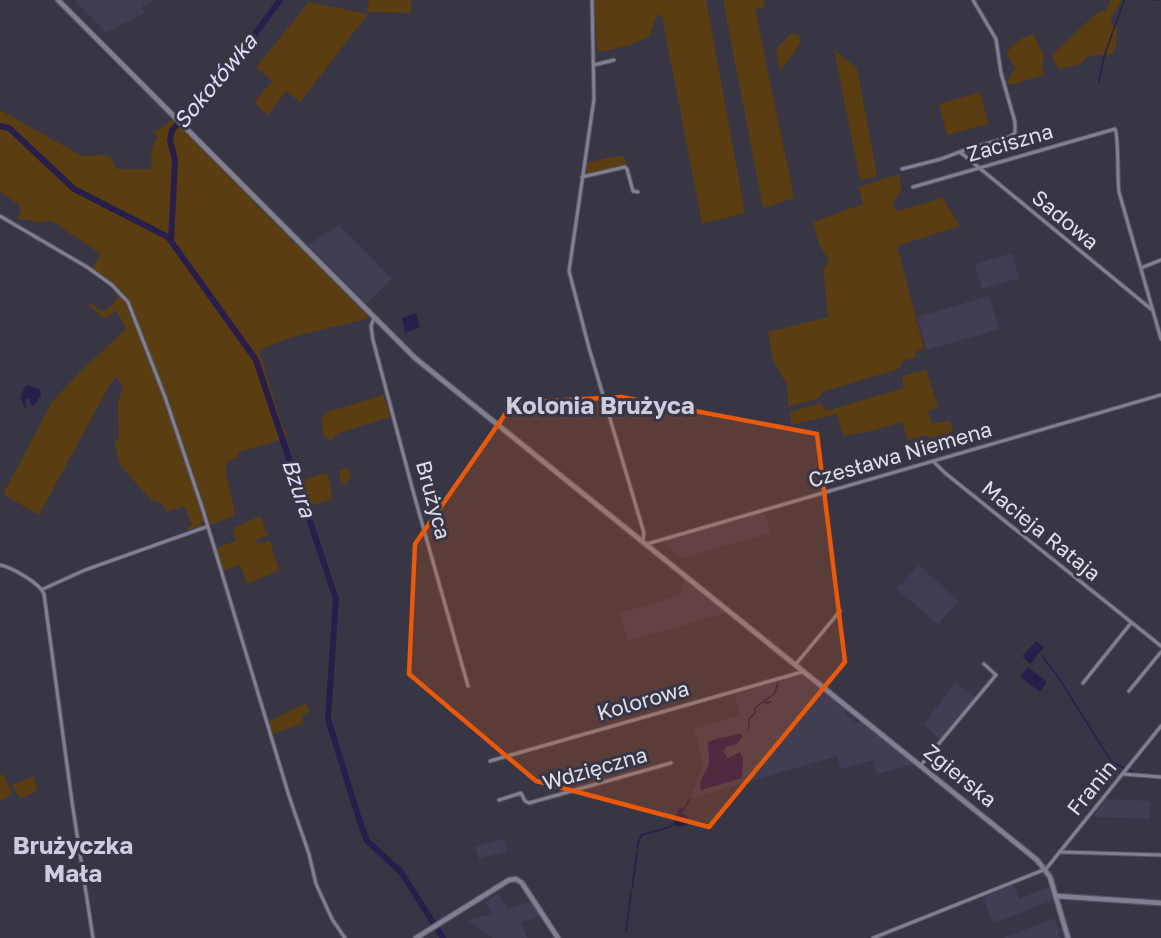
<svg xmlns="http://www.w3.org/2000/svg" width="1161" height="938" font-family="'Golos Text',sans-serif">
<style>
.built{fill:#413e53}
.green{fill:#5a3d11}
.water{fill:#291e4b}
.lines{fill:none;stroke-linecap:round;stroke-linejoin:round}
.stream{stroke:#291e4b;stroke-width:1.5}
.river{stroke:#291e4b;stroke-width:6}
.street-casing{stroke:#555360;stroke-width:5}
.secondary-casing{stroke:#555360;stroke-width:7}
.street{stroke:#817f91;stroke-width:3}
.secondary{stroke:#817f91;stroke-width:4.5}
.marked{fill:#e8590c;fill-opacity:0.2;stroke:#e8590c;stroke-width:4.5;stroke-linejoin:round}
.labels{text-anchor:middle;stroke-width:6;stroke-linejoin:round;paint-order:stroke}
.street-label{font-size:21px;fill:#e0dfe9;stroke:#383645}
.water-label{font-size:22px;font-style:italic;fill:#dfdcfc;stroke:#383645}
.quarter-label{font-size:24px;font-weight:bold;fill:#cdcbde;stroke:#383645}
</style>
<rect width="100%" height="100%" fill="#383645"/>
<path class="built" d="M74,0H154L142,6L144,13L106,32Z
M339,225L392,279L366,304L308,245Z
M1012,253L1019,278L982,289L975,264Z
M989,296L999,329L927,350L917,317Z
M765,513L770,533L682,558L662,542L690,534H695L699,531Z
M919,565L958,602L938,624L897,589Z
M689,581L726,613L628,641L620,613L681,595L680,589L682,583Z
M802,675L845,709L846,715L856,723L861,722L913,764L877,774L873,760L841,769L837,756L691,798L703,766L694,729L740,715L735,694Z
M956,683L975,698L940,739L923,724Z
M1106,799L1150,801V819L1093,817Z
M504,839L507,851L479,859L475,847Z
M1014,885L1019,899L1049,887L1053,900L993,923L983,897Z
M498,894L508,909L531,902L540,916L521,922L527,938H493L468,920L493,914L485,902Z
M1055,918L1060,938H1003Z"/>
<path class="green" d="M369,0H411V13L367,12Z
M595,0H706L745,213L702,224L662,17L657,14L650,36L630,45L600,52L597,49L594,2Z
M723,0H764L765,7L755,9L794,198L763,208Z
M1111,0H1122L1110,20L1111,24L1117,27L1116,47L1112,54L1104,56L1099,54L1087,57L1080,64L1059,69L1051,56L1099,11H1105Z
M309,2L368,14L300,102L286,91L268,115L254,102L272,81L256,67Z
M792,33L797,34L801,38L799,46L780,71L776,49Z
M1033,34L1044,56L1042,68L1045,74L1011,85L1006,83L1016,68L1006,54C1012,44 1022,37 1033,34Z
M834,50L857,68L877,176L860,180Z
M980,92L988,124L947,135L939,104Z
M0,110L82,156L101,155L111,157L116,169H152C150,158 151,147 157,138L155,132L173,119L253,200L256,205L289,236L292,243H295L304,251L368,316L366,319C333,328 289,334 259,351L283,428L289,435L282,437L283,439L239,452L238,457L226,462V473L235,515L208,526L206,520L203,521L201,526L188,530L187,527L192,525L184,506L168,512L161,503L151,500L120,465L114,443L119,439L118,403L123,385L116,377L110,384L39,515L3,494L52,402L82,370L126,329L116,310L105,319L88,305L90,303L100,310L106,311L118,298L112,285L91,270L101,254L50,220L43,223L17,218L21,211L19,205L0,192Z
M616,156H623L627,164L585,175L586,163Z
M899,174L901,190L892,204L897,211L943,198L960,226L897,246L924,348L915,352L916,358L904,360L898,369L822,392L819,398L788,407L787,385L773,360L768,332L828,317L823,269L829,261L819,244L813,222L863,204L859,187Z
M926,370L938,407L928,412L932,424L950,420L953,432L929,438L928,435L907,440L902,422L867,432L843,436L837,414L791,425L790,412L821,403L826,411L904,388L902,376Z
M384,395L390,417L339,433L335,435L333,440H329L323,434L322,420L324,413Z
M348,468L351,478L347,481V486L340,481L339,470Z
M327,473L333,499L312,505L309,511L337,591L340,611L336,610L334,593L298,484L303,483L306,479Z
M260,516L265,526L264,532L267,531L268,535L256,540L257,544L270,541L279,570L247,584L240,564L221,572L215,548L236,541L233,528Z
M306,703L309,712L302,715L303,723L273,734L269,721Z
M3,774L12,794L0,801V775Z
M34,776L37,791L24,797H19L12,785Z"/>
<path class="water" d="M416,313L420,327L405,333L402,318Z
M28,385L40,390L41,396L34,405H31L29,399H25L26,411L20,397L24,388Z
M1036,641L1044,647L1030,664L1023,657V655Z
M1028,667L1047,682L1040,692L1020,677Z
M738,734H741L742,737L737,744L726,747L723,751L728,758L740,752L743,758L742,778L701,790C697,777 709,772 709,762C710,755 707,750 708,742C718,737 728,738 738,734Z
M678,807L683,808L682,814L687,816L689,824L678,827L674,824Z"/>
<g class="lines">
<path class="stream" d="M1151,0H1158
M1099,82L1104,57L1124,0
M1043,657L1057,675L1111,761L1125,769
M764,702L767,703L771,702
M749,729V719L755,713V708L775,693L778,683
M1129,770L1133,772
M681,814L690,799
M637,847L641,835L670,827L675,823
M632,889L637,852
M626,931L631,893"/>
<path class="river" d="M0,126L9,128L74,189L168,237L256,360L336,599L328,719L358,816L367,841L401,872L443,938
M171,241L175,160L170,140L172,130L224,76L280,0"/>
<defs>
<path id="street" d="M592,0L594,99L569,271L589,348L644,533L643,540
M594,65L614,60
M960,152L1151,309
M902,169L941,159L962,151L1009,137L1015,133V122L1001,73L996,39L973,0
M582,177L625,167L627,169L633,191L638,192
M913,187L1115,129C1119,136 1117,179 1119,192L1161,339
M0,216L87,267L112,285L128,302L165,397L202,507L289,796L309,854L316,884L332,919L345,938
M1141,268L1161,260
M374,318L371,326L373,340L413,491L468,686
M933,461L945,473L1161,646
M647,544L1161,395
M0,565C11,567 40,583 44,594L72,802L93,938
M43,589L85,570L206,527
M796,664L840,611
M1083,683L1131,623
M1129,691L1161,652
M490,761L802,672
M921,765L996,675L984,664
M1123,774L1161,777
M499,800L521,793L525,801L529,803L671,763
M1061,852L1161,855
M873,938L1046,869L1161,726"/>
<path id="secondary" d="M58,0L415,358L1037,860L1050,877L1068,938
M1056,896L1161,903
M416,938L509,880L516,879L522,883L558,938"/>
</defs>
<use href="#street" class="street-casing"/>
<use href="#secondary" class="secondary-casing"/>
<use href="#street" class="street"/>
<use href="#secondary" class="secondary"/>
</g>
<path class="marked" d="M621,397L817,434L845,662L709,827L536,781L409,674L415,544L513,403Z"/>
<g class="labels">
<g class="street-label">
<text transform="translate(1010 143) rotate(-16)" y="7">Zaciszna</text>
<text transform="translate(1065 220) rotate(40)" y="7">Sadowa</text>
<text transform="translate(900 455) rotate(-16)" y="7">Czesława Niemena</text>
<text transform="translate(433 500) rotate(75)" y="7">Brużyca</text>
<text transform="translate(1041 531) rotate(39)" y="7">Macieja Rataja</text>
<text transform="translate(643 701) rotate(-16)" y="7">Kolorowa</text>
<text transform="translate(595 769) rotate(-16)" y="7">Wdzięczna</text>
<text transform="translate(960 776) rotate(39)" y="7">Zgierska</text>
<text transform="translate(1092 788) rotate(-51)" y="7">Franin</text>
</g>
<g class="water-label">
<text transform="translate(215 81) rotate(-50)" y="8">Sokołówka</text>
<text transform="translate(299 488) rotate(71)" y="8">Bzura</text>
</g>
<g class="quarter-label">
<text x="600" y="414">Kolonia Brużyca</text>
<text x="73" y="854">Brużyczka<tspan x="73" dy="28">Mała</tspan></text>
</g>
</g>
</svg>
